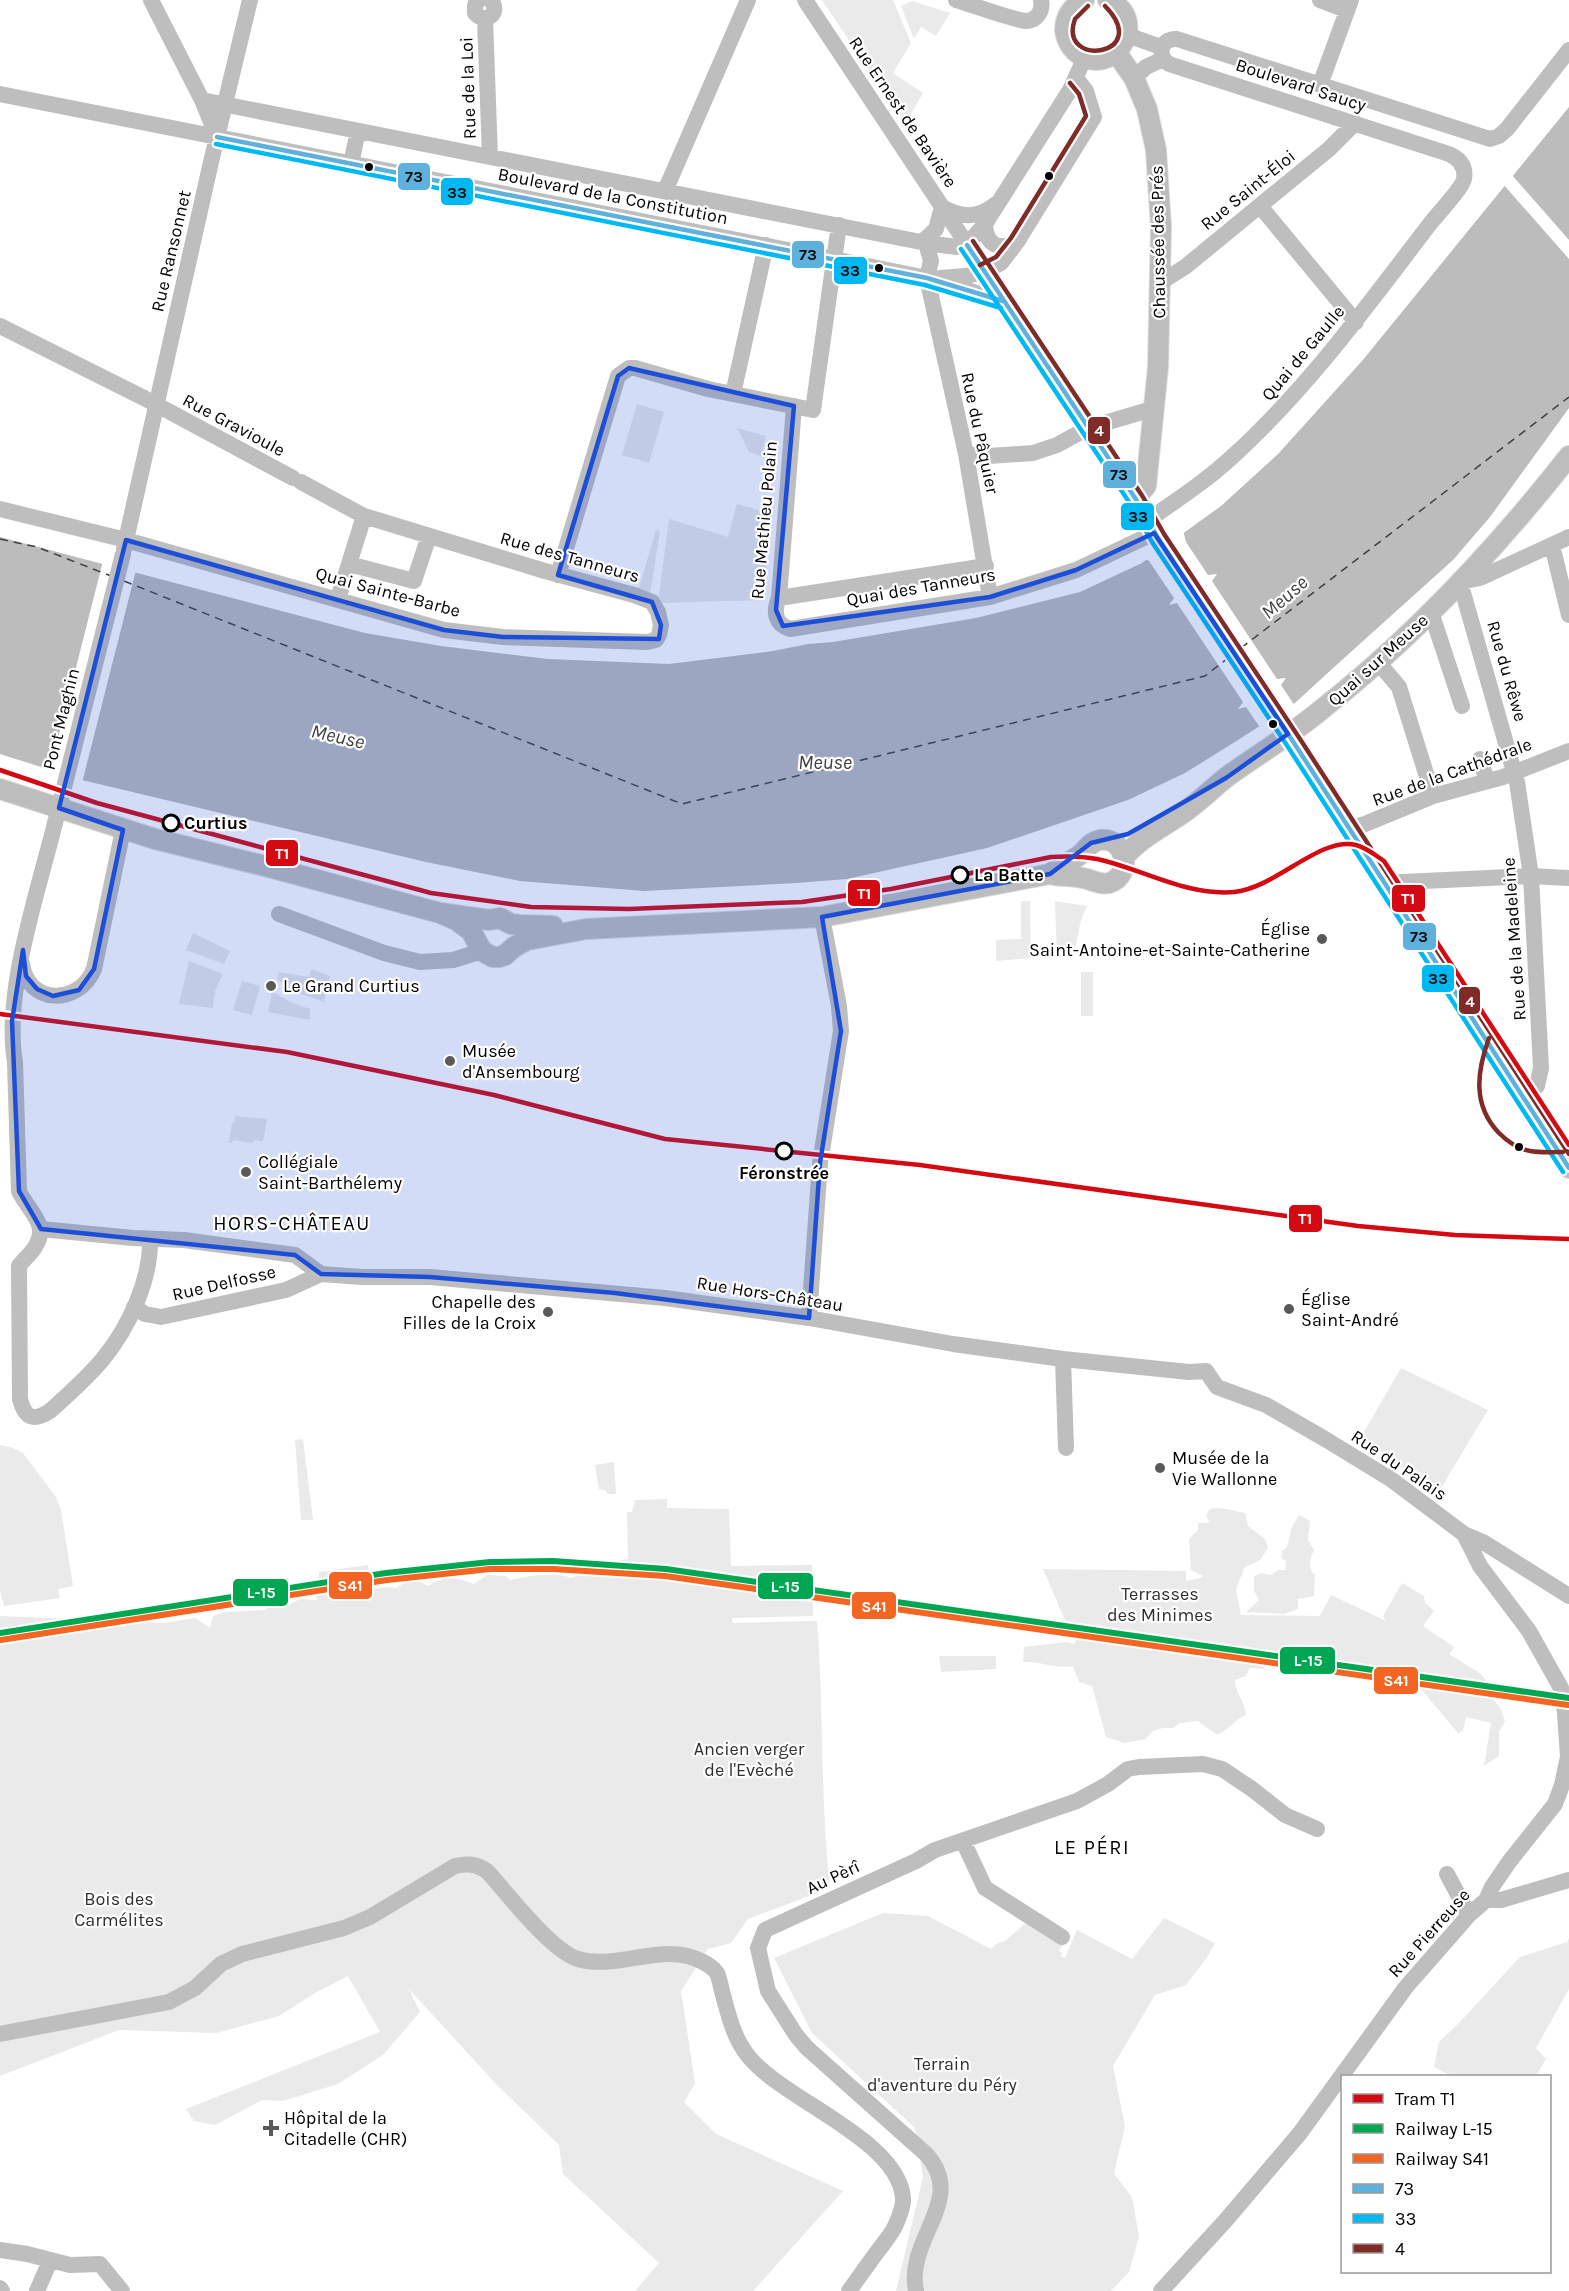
<svg xmlns="http://www.w3.org/2000/svg" width="1569" height="2291" font-family="Karla,sans-serif">
<style>
.green{fill:#eaeaea}
.water{fill:#bcbcbc}
.pier{fill:#fff}
.lines{fill:none;stroke-linecap:round;stroke-linejoin:round}
.ferry{stroke:#404040;stroke-width:1.5;stroke-dasharray:8 6;stroke-linecap:butt}
.major-casing{stroke:#dbdbdb;stroke-width:22}
.minor{stroke:#bebebe;stroke-width:16}
.major{stroke:#bdbdbd;stroke-width:20}
.major-bridge-casing{stroke:#dbdbdb;stroke-width:22;stroke-linecap:butt}
.minor-bridge{stroke:#bebebe;stroke-width:16}
.major-bridge{stroke:#bdbdbd;stroke-width:20}
.bus-1-casing{stroke:#fff;stroke-width:9}
.bus-2-casing{stroke:#fff;stroke-width:9}
.bus-3-casing{stroke:#fff;stroke-width:9}
.bus-1{stroke:#5eb0dd;stroke-width:4.5}
.bus-2{stroke:#00b9f2;stroke-width:4.5}
.bus-3{stroke:#812b29;stroke-width:4.5}
.rail-1-casing{stroke:#fff;stroke-width:10}
.rail-2-casing{stroke:#fff;stroke-width:10}
.rail-1{stroke:#00a651;stroke-width:6}
.rail-2{stroke:#f26522;stroke-width:6}
.tram-1-casing{stroke:#fff;stroke-width:9}
.tram-1{stroke:#d50911;stroke-width:4.5}
.marked{fill:#1d4ed8;fill-opacity:0.2;stroke:#1d4ed8;stroke-width:4.5;stroke-linejoin:round}
.bus-dot{fill:#000;stroke:#fff;stroke-width:2}
.stop-dot{fill:#fff;stroke:#000;stroke-width:3}
.poi-dot{fill:#595959;stroke:#fff;stroke-width:2}
.labels{text-anchor:middle;stroke-width:4.5;stroke-linejoin:round;paint-order:stroke}
.street-label{font-size:18px;fill:#000;stroke:#fff}
.stop-label{font-size:18px;font-weight:bold;fill:#000;stroke:#fff;text-anchor:start}
.poi-label{font-size:18px;fill:#000;stroke:#fff;text-anchor:start}
.park-label{font-size:18px;fill:#2f2f2f;stroke:#fff}
.water-label{font-size:20px;font-style:italic;fill:#404040;stroke:#fff}
.neighbourhood-label{font-size:20px;letter-spacing:1.5px;fill:#000;stroke:#fff}
.line-badge{stroke:#fff;stroke-width:2}
.badge-label{font-size:16px;text-anchor:middle;font-weight:bold;fill:#fff}
.pale-badge-label{font-size:16px;text-anchor:middle;font-weight:bold;fill:#111}
</style>
<rect width="100%" height="100%" fill="#fff"/>
<path class="green" d="M822,0H893L911,43L893,73L923,93L905,124Z
M912,1L950,13L936,36L921,27L914,39L901,6Z
M637,404L664,412L649,463L622,455Z
M737,428L766,436L761,456L749,452Z
M737,504L772,514L763,600L658,603L669,519L728,537Z
M656,530L660,531L650,594L638,591Z
M1021,901H1030L1031,958L996,961V940L1021,939Z
M1055,901L1087,906L1081,920L1074,953L1071,956H1057Z
M193,933L230,951L224,964L186,950Z
M189,961L223,974L215,991L213,1008L179,1004Z
M311,969L330,976L324,1002L295,992L277,979L279,972L309,977Z
M1081,972H1093V1016H1081Z
M242,981L260,986L252,1015L233,1010Z
M272,991L290,1002L310,1009V1020L268,1012Z
M235,1116L267,1119L263,1141L254,1140L253,1143L233,1140L232,1143H229L232,1123L235,1121Z
M1401,1368L1488,1410L1438,1493L1361,1437Z
M303,1439L313,1520H301L295,1440Z
M0,1445L11,1447L23,1453L56,1497L61,1510L73,1586L58,1589L60,1598L4,1606L0,1591Z
M614,1462L616,1494H607V1491L599,1489L595,1465Z
M667,1499V1508L729,1509L731,1566L812,1565L813,1616L732,1618L733,1623L817,1621C824,1710 820,1799 830,1888L748,1919L731,1943L708,1949L681,1991L695,2083L684,2102L716,2134L843,2191L753,2291H635L659,2263L563,2174L559,2145L496,2084L409,1989L420,2012L383,2055L338,2084L283,2101L262,2100L215,2125L194,2121L186,2109L380,2032L348,1976L315,1993L279,2016L216,2033L119,2030L0,2076V1616L165,1623L195,1618L210,1628L213,1616L226,1612L265,1610L279,1600L288,1605L300,1599L317,1600L313,1587L319,1577V1572L368,1565L372,1589L386,1587L397,1588L410,1577L428,1586C445,1575 456,1577 474,1584L487,1575L506,1576L510,1580C529,1576 553,1571 572,1578L592,1566L610,1568L621,1560L628,1559L627,1512H632L635,1500Z
M1214,1508C1225,1508 1234,1511 1245,1513L1248,1526L1265,1539L1268,1548L1260,1560L1244,1568L1236,1590L1241,1615L1320,1616L1331,1595L1386,1621L1383,1616L1402,1583L1424,1596L1425,1603L1434,1611L1423,1626L1454,1647L1449,1654L1481,1674L1490,1685L1486,1690L1501,1709L1505,1721L1499,1732V1756L1484,1766L1491,1723L1466,1717L1463,1731L1458,1733L1415,1682L1409,1688L1266,1649L1264,1669L1250,1668L1246,1676L1235,1680C1235,1693 1244,1698 1246,1715C1234,1720 1230,1729 1217,1735L1198,1721L1180,1723L1173,1728H1163L1153,1731L1146,1739L1125,1743L1106,1737L1092,1686L1079,1682L1073,1666C1057,1669 1040,1661 1023,1662L1024,1647L1067,1642L1074,1644L1077,1639L1067,1625L1043,1569L1186,1571V1581C1192,1579 1198,1580 1203,1576L1191,1570L1189,1539L1198,1530V1523H1208L1209,1520L1206,1516L1209,1510Z
M1299,1515L1310,1521L1308,1540L1314,1550C1310,1559 1307,1567 1315,1575L1314,1596L1298,1599V1609L1284,1614L1246,1612L1259,1600L1254,1591V1576L1261,1573L1271,1575L1278,1570H1286V1561L1281,1558L1282,1551L1287,1547L1292,1527Z
M939,1656H996V1669L941,1672Z
M883,1913L928,1916L991,1949L998,1943L1005,1941L1033,1917L1063,1945L1059,1951L1062,1953L1061,1956L1065,1958L1077,1930L1132,1959L1164,1918L1215,1943L1208,1956L1186,1985L1155,1995L1113,2066L1125,2126L1114,2174L1132,2197L1139,2237L1129,2272L1111,2291H896L923,2177L915,2128L812,2033L774,1958Z
M1569,1938V1989L1536,2048L1546,2059L1536,2076H1451L1434,2067L1439,2042L1459,2023L1520,1957L1567,1942Z"/>
<path class="water" d="M1569,107V408L1490,517L1453,560L1332,669L1295,703L1238,740L1185,773L1128,800L987,848L847,879L797,883L644,891L520,881L426,862L82,780L0,754V537L365,633L441,646L548,659L669,664L773,651L808,644L833,642L976,618L1080,592L1142,563L1221,506L1278,454L1362,361Z"/>
<path class="pier" d="M1511,174L1569,240V259L1503,184Z
M1183,530L1186,542L1208,575L1217,574L1212,581L1277,679L1286,678L1281,685L1295,706L1261,729L1246,707L1238,709L1243,702L1177,603L1169,605L1174,598L1149,561L1144,558Z
M103,561L136,570L82,783L49,774Z"/>
<g class="lines">
<path class="ferry" d="M0,539L37,547L111,576
M124,581L682,804L1205,676L1228,658
M1241,648L1569,397"/>
<defs>
<path id="major" d="M1084,0C1073,6 1065,16 1065,30C1066,38 1069,45 1075,51C1110,83 1153,21 1108,0
M1116,52L1134,78L1147,109L1156,150L1161,227L1158,367L1146,486L1135,498L1158,538
M1292,739L1569,1168
M0,789L155,839L269,867L440,913L489,920L500,918L511,924L520,925L553,926
M1124,857C1141,837 1165,826 1186,811C1201,800 1214,787 1228,776C1259,754 1292,734 1321,710C1414,637 1496,549 1569,456
M440,913L456,920L471,931L482,951L493,957H499L505,955L514,947L527,940L586,929L822,917L1050,874C1062,877 1074,875 1087,879C1095,881 1100,885 1109,883C1134,875 1126,837 1100,840C1090,842 1088,848 1081,854C1071,862 1059,866 1050,874"/>
</defs>
<use href="#major" class="major-casing"/>
<path class="minor" d="M151,0L202,100L217,137
M479,0L475,5V13C486,25 501,13 491,0
M805,0L1135,498
M956,0C970,4 1015,21 1027,21C1038,20 1043,10 1041,0
M1320,0L1346,10
M485,19L490,157
M1127,35L1161,47
M1134,78L1146,67L1163,59
M1320,85L1351,0
M0,94L833,259L927,278L1003,301
M202,100L926,243L957,247L967,245
M351,164L358,131
M665,191L748,0
M1260,206L1356,322
M985,224C986,245 998,251 1017,242
M922,242L936,229L942,207C962,218 977,219 996,204
M926,243L931,261L927,278L966,454L990,597
M967,245L985,224L1070,90L1085,57
M940,278L966,276L984,272L1001,263L1017,242L1094,117L1086,91L1076,78
M1161,282L1185,267L1329,149L1355,123
M0,326L144,398L293,478
M733,394L766,245
M794,406L779,598C773,612 775,624 790,629L990,597L1076,570L1154,533
M966,454L989,456L1033,453L1057,445L1088,428L1152,409
M0,509L126,540L444,630L503,637L647,642L656,640L659,635L661,625L658,612L652,602L634,595L545,571L364,516L301,482
M1148,520C1177,500 1206,481 1232,457C1308,388 1367,306 1429,225C1436,216 1463,187 1464,179C1466,167 1460,159 1449,154L1169,64C1156,55 1161,38 1177,39L1490,139L1499,136L1507,129L1569,50
M1552,545L1569,615
M124,549L211,162L250,0
M349,564L414,581L429,536
M558,575L618,376L629,368H635L708,389L813,410L839,225
M779,598L986,566
M338,599L364,516
M1431,612L1462,706
M1377,661L1399,687L1433,796
M1480,759L1487,781
M55,823C38,892 3,993 15,1062L19,1191C28,1211 50,1224 35,1247C31,1254 24,1259 19,1266L20,1399C25,1418 33,1422 50,1411C68,1395 87,1378 103,1359C129,1327 151,1280 150,1239
M1348,829L1365,824L1433,796L1503,777L1569,751
M1384,884L1402,882L1531,876L1569,878
M279,914L384,953L420,962L453,960L482,951
M22,963C27,1005 79,1006 94,969L123,830
M1522,1096L1537,1086L1541,1068L1531,876L1517,782L1460,582L1480,578L1569,537
M41,1229L133,1238L184,1240L295,1255L321,1274L362,1277H430L665,1298L809,1318L953,1344L1063,1359L1189,1372L1206,1371L1217,1387L1266,1405L1325,1439L1392,1480L1464,1534L1483,1542L1569,1596
M134,1307L145,1314L161,1317L286,1290L321,1274
M809,1318L820,1163L841,1031L839,1006L822,917
M1063,1359L1066,1448
M963,1841L985,1888L1062,1937
M1447,1874L1469,1915
M1486,1900H1501L1569,1880
M0,2034L169,2002L195,1988L221,1964L242,1954L344,1928L370,1917L455,1866C468,1863 476,1864 487,1871C507,1893 551,1951 578,1959C618,1971 665,1940 703,1962C707,1964 714,1969 717,1973C720,1980 721,1988 723,1995C729,2017 734,2039 749,2057C785,2101 898,2139 903,2198C904,2206 899,2217 896,2224C893,2232 886,2240 881,2247C870,2261 860,2276 849,2291
M0,2250L27,2254L70,2265L100,2264L122,2291
M0,2288L2,2291
M37,2291L50,2261
M916,2291C905,2238 968,2200 926,2154L807,2048L796,2035L768,1991L758,1948L765,1930L916,1861L935,1850L1077,1801L1108,1784L1128,1769L1139,1767L1203,1764L1222,1769L1252,1789L1285,1815L1317,1829
M1161,2291L1226,2220L1300,2133L1406,1987L1469,1915L1486,1900L1492,1887L1509,1862L1555,1804L1562,1785L1568,1757L1565,1713L1561,1688L1529,1631L1480,1566L1464,1534"/>
<use href="#major" class="major"/>
<defs>
<path id="major-bridge" d="M1158,538L1292,739"/>
</defs>
<use href="#major-bridge" class="major-bridge-casing"/>
<path class="minor-bridge" d="M55,823L123,554"/>
<use href="#major-bridge" class="major-bridge"/>
<defs>
<path id="bus-1" d="M217,137L927,278L1003,301
M967,245L1137,501L1158,538L1294,743L1569,1168"/>
<path id="bus-2" d="M216,144L925,285L1001,308
M961,249L1131,505L1152,542L1288,747L1563,1172"/>
<path id="bus-3" d="M1088,6L1075,19C1057,69 1154,56 1105,6
M973,241L1143,497L1164,534L1300,739L1569,1154
M980,265L996,257L1011,238L1086,116L1079,94L1070,83
M1489,1038C1477,1071 1472,1105 1499,1133C1507,1141 1519,1149 1530,1151C1541,1153 1552,1152 1563,1152"/>
</defs>
<use href="#bus-1" class="bus-1-casing"/>
<use href="#bus-2" class="bus-2-casing"/>
<use href="#bus-3" class="bus-3-casing"/>
<use href="#bus-1" class="bus-1"/>
<use href="#bus-2" class="bus-2"/>
<use href="#bus-3" class="bus-3"/>
<defs>
<path id="rail-1" d="M0,1633L386,1573L490,1562L553,1561L666,1569L1569,1698"/>
<path id="rail-2" d="M1,1640L387,1580L490,1569H553L665,1576L1568,1705"/>
</defs>
<use href="#rail-1" class="rail-1-casing"/>
<use href="#rail-2" class="rail-2-casing"/>
<use href="#rail-1" class="rail-1"/>
<use href="#rail-2" class="rail-2"/>
<defs>
<path id="tram-1" d="M0,770L97,803L431,893L531,907L629,909L802,902L891,889L1051,857C1067,856 1081,856 1097,859C1143,869 1185,896 1234,892C1276,888 1320,836 1356,845C1367,848 1375,855 1384,861L1569,1145
M0,1014L287,1052L494,1095L665,1139L920,1165L1358,1226L1455,1235L1569,1239"/>
</defs>
<use href="#tram-1" class="tram-1-casing"/>
<use href="#tram-1" class="tram-1"/>
</g>
<path class="marked" d="M629,368L794,406L776,610L783,626L990,597L1076,570L1154,533L1288,734L1226,778L1128,834L1091,843L1050,874L822,917L841,1031L820,1163L809,1318L615,1293L430,1277L321,1274L295,1255L41,1229L19,1191L12,1021L23,950L26,976L37,989L53,996L79,990L94,969L123,830L59,808L126,540L444,630L503,637L659,639L661,625L652,602L558,575L618,376Z"/>
<g class="bus-dot">
<circle cx="369" cy="167" r="5"/>
<circle cx="1049" cy="176" r="5"/>
<circle cx="879" cy="268" r="5"/>
<circle cx="1273" cy="724" r="5"/>
<circle cx="1519" cy="1147" r="5"/>
</g>
<g class="stop-dot">
<circle cx="171" cy="823" r="8"/>
<circle cx="960" cy="875" r="8"/>
<circle cx="784" cy="1151" r="8"/>
</g>
<g class="poi-dot">
<circle cx="1322" cy="939" r="6"/>
<circle cx="271" cy="986" r="6"/>
<circle cx="450" cy="1061" r="6"/>
<circle cx="246" cy="1172" r="6"/>
<circle cx="1289" cy="1309" r="6"/>
<circle cx="548" cy="1312" r="6"/>
<circle cx="1160" cy="1468" r="6"/>
<path d="M268 2119h6v6h6v6h-6v6h-6v-6h-6v-6h6z"/>
</g>
<g class="labels">
<g class="street-label">
<text transform="translate(1301 85) rotate(18)" y="6">Boulevard Saucy</text>
<text transform="translate(468 88) rotate(-92)" y="6">Rue de la Loi</text>
<text transform="translate(903 112) rotate(56)" y="6">Rue Ernest de Bavière</text>
<text transform="translate(1248 190) rotate(-39)" y="6">Rue Saint-Éloi</text>
<text transform="translate(613 196) rotate(11)" y="6">Boulevard de la Constitution</text>
<text transform="translate(1158 242) rotate(-91)" y="6">Chaussée des Prés</text>
<text transform="translate(171 251) rotate(-77)" y="6">Rue Ransonnet</text>
<text transform="translate(1303 353) rotate(-50)" y="6">Quai de Gaulle</text>
<text transform="translate(234 425) rotate(28)" y="6">Rue Gravioule</text>
<text transform="translate(980 433) rotate(78)" y="6">Rue du Pâquier</text>
<text transform="translate(764 520) rotate(-85)" y="6">Rue Mathieu Polain</text>
<text transform="translate(570 557) rotate(16)" y="6">Rue des Tanneurs</text>
<text transform="translate(921 587) rotate(-10)" y="6">Quai des Tanneurs</text>
<text transform="translate(388 592) rotate(15)" y="6">Quai Sainte-Barbe</text>
<text transform="translate(1378 660) rotate(-42)" y="6">Quai sur Meuse</text>
<text transform="translate(1507 671) rotate(74)" y="6">Rue du Rêwe</text>
<text transform="translate(61 719) rotate(-76)" y="6">Pont Maghin</text>
<text transform="translate(1452 772) rotate(-20)" y="6">Rue de la Cathédrale</text>
<text transform="translate(1514 939) rotate(-94)" y="6">Rue de la Madeleine</text>
<text transform="translate(224 1283) rotate(-13)" y="6">Rue Delfosse</text>
<text transform="translate(770 1294) rotate(9)" y="6">Rue Hors-Château</text>
<text transform="translate(1399 1465) rotate(34)" y="6">Rue du Palais</text>
<text transform="translate(833 1877) rotate(-25)" y="6">Au Pèrî</text>
<text transform="translate(1429 1933) rotate(-48)" y="6">Rue Pierreuse</text>
</g>
<g class="stop-label">
<text x="184" y="829">Curtius</text>
<text x="974" y="881">La Batte</text>
<text x="784" y="1179" text-anchor="middle">Féronstrée</text>
</g>
<g class="poi-label">
<text x="1310" y="935" text-anchor="end">Église<tspan x="1310" dy="21">Saint-Antoine-et-Sainte-Catherine</tspan></text>
<text x="283" y="992">Le Grand Curtius</text>
<text x="462" y="1057">Musée<tspan x="462" dy="21">d'Ansembourg</tspan></text>
<text x="258" y="1168">Collégiale<tspan x="258" dy="21">Saint-Barthélemy</tspan></text>
<text x="1301" y="1305">Église<tspan x="1301" dy="21">Saint-André</tspan></text>
<text x="536" y="1308" text-anchor="end">Chapelle des<tspan x="536" dy="21">Filles de la Croix</tspan></text>
<text x="1172" y="1464">Musée de la<tspan x="1172" dy="21">Vie Wallonne</tspan></text>
<text x="284" y="2124">Hôpital de la<tspan x="284" dy="21">Citadelle (CHR)</tspan></text>
</g>
<g class="park-label">
<text x="1160" y="1600">Terrasses<tspan x="1160" dy="21">des Minimes</tspan></text>
<text x="749" y="1755">Ancien verger<tspan x="749" dy="21">de l'Evèché</tspan></text>
<text x="119" y="1905">Bois des<tspan x="119" dy="21">Carmélites</tspan></text>
<text x="942" y="2070">Terrain<tspan x="942" dy="21">d'aventure du Péry</tspan></text>
</g>
<g class="water-label">
<text transform="translate(1284 597) rotate(-41)" y="7">Meuse</text>
<text transform="translate(338 736) rotate(13)" y="7">Meuse</text>
<text x="825" y="769">Meuse</text>
</g>
<g class="neighbourhood-label">
<text x="292" y="1230">HORS-CHÂTEAU</text>
<text x="1092" y="1854">LE PÉRI</text>
</g>
</g>
<g class="line-badge">
<rect x="397" y="162" width="34" height="29" rx="6" fill="#5eb0dd"/>
<rect x="440" y="177" width="34" height="29" rx="6" fill="#00b9f2"/>
<rect x="791" y="240" width="34" height="29" rx="6" fill="#5eb0dd"/>
<rect x="833" y="256" width="35" height="29" rx="6" fill="#00b9f2"/>
<rect x="1087" y="416" width="24" height="29" rx="6" fill="#812b29"/>
<rect x="1102" y="460" width="35" height="29" rx="6" fill="#5eb0dd"/>
<rect x="1120" y="502" width="35" height="29" rx="6" fill="#00b9f2"/>
<rect x="265" y="839" width="34" height="28" rx="6" fill="#d50911"/>
<rect x="847" y="879" width="34" height="28" rx="6" fill="#d50911"/>
<rect x="1391" y="884" width="35" height="29" rx="6" fill="#d50911"/>
<rect x="1402" y="922" width="35" height="29" rx="6" fill="#5eb0dd"/>
<rect x="1421" y="964" width="34" height="29" rx="6" fill="#00b9f2"/>
<rect x="1458" y="986" width="23" height="29" rx="6" fill="#812b29"/>
<rect x="1288" y="1204" width="35" height="29" rx="6" fill="#d50911"/>
<rect x="328" y="1571" width="45" height="29" rx="6" fill="#f26522"/>
<rect x="757" y="1572" width="57" height="28" rx="6" fill="#00a651"/>
<rect x="232" y="1578" width="57" height="29" rx="6" fill="#00a651"/>
<rect x="851" y="1591" width="46" height="29" rx="6" fill="#f26522"/>
<rect x="1279" y="1646" width="57" height="29" rx="6" fill="#00a651"/>
<rect x="1373" y="1666" width="46" height="29" rx="6" fill="#f26522"/>
</g>
<g class="badge-label">
<text x="1099" y="436">4</text>
<text x="282" y="859">T1</text>
<text x="864" y="899">T1</text>
<text x="1408" y="904">T1</text>
<text x="1470" y="1007">4</text>
<text x="1305" y="1224">T1</text>
<text x="350" y="1591">S41</text>
<text x="785" y="1592">L-15</text>
<text x="261" y="1598">L-15</text>
<text x="874" y="1612">S41</text>
<text x="1308" y="1666">L-15</text>
<text x="1396" y="1686">S41</text>
</g>
<g class="pale-badge-label">
<text x="414" y="182">73</text>
<text x="457" y="198">33</text>
<text x="808" y="260">73</text>
<text x="850" y="276">33</text>
<text x="1119" y="480">73</text>
<text x="1138" y="522">33</text>
<text x="1419" y="942">73</text>
<text x="1438" y="984">33</text>
</g>
<rect x="1341" y="2075" width="210" height="198" fill="#ffffff" stroke="#999999" stroke-width="1.5"/>
<rect x="1353" y="2094" width="30" height="9" fill="#d50911" stroke="#999999" stroke-width="1.5"/>
<text x="1395" y="2105" font-size="18" fill="#000000">Tram T1</text>
<rect x="1353" y="2124" width="30" height="9" fill="#00a651" stroke="#999999" stroke-width="1.5"/>
<text x="1395" y="2135" font-size="18" fill="#000000">Railway L-15</text>
<rect x="1353" y="2154" width="30" height="9" fill="#f26522" stroke="#999999" stroke-width="1.5"/>
<text x="1395" y="2165" font-size="18" fill="#000000">Railway S41</text>
<rect x="1353" y="2184" width="30" height="9" fill="#5eb0dd" stroke="#999999" stroke-width="1.5"/>
<text x="1395" y="2195" font-size="18" fill="#000000">73</text>
<rect x="1353" y="2214" width="30" height="9" fill="#00b9f2" stroke="#999999" stroke-width="1.5"/>
<text x="1395" y="2225" font-size="18" fill="#000000">33</text>
<rect x="1353" y="2244" width="30" height="9" fill="#812b29" stroke="#999999" stroke-width="1.5"/>
<text x="1395" y="2255" font-size="18" fill="#000000">4</text>
</svg>
